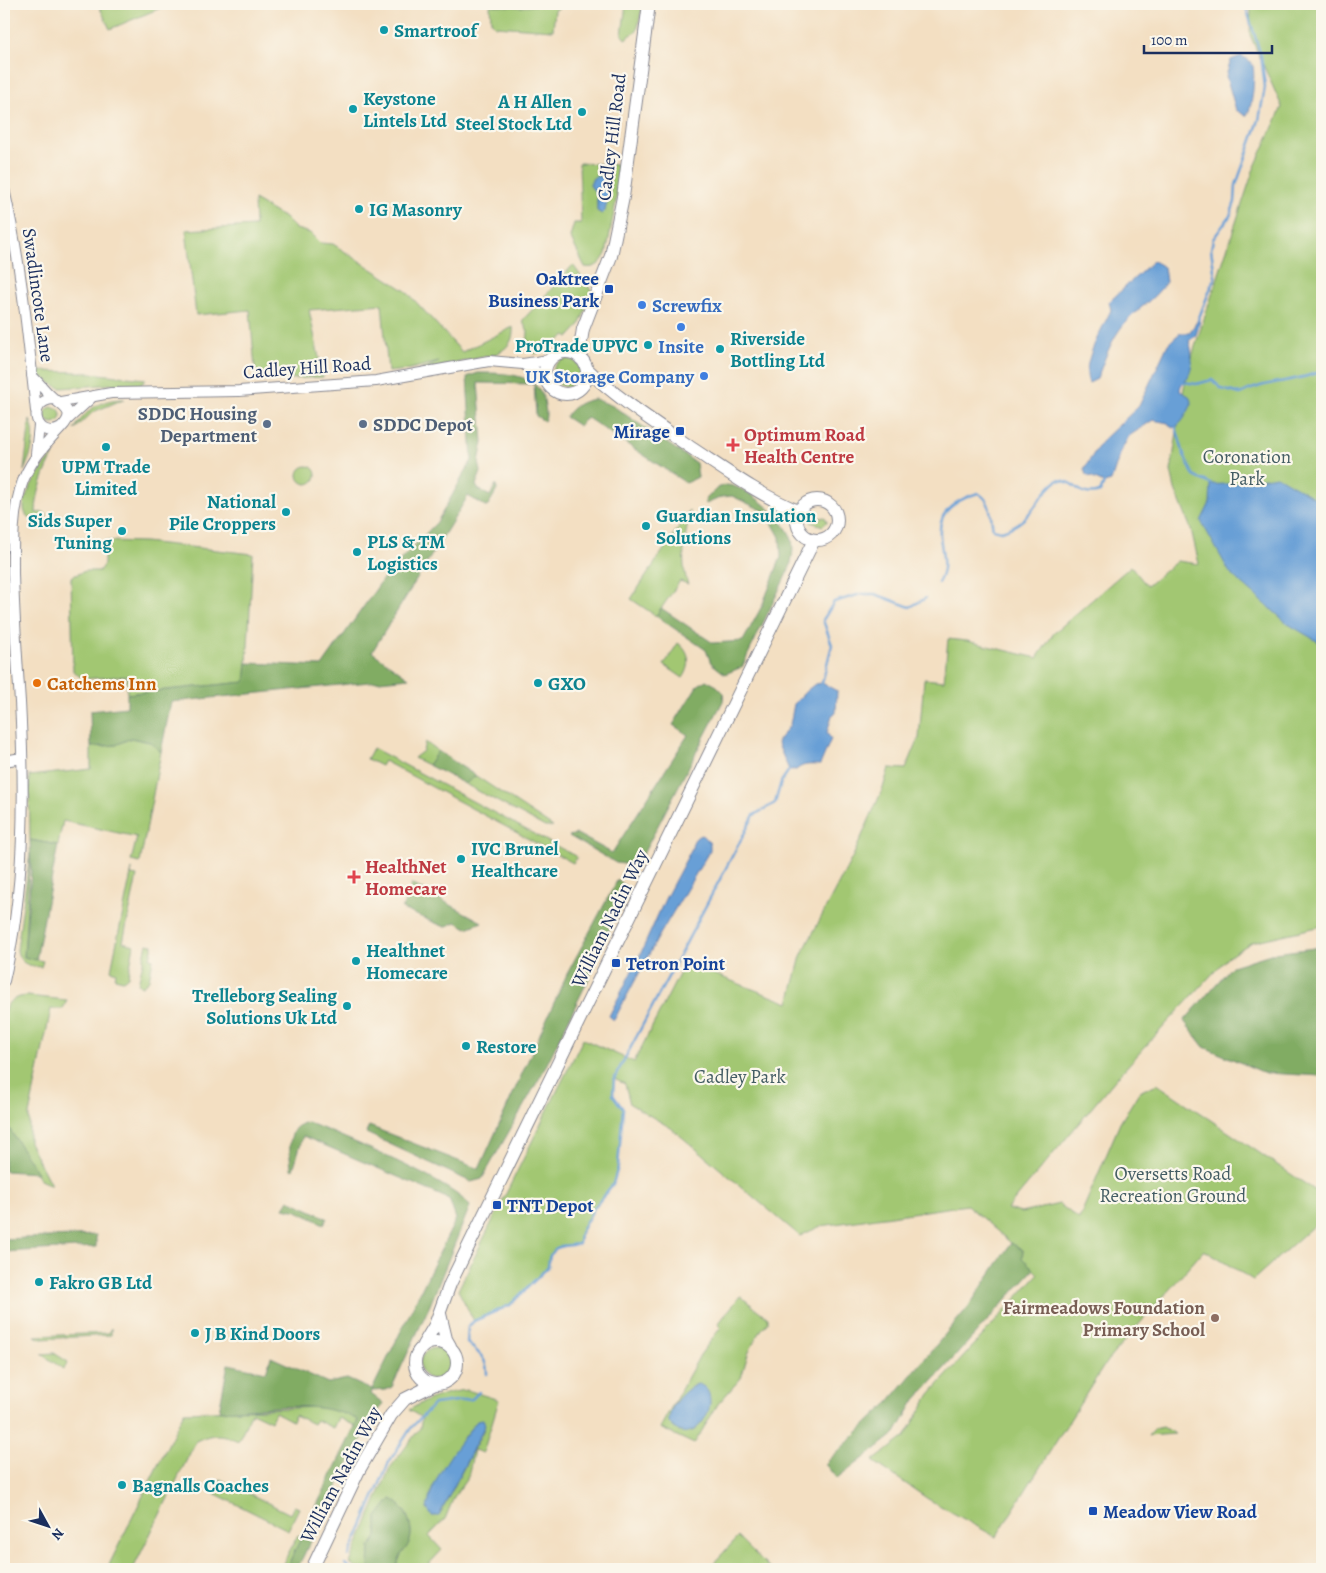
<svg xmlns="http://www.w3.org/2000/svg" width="1326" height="1573" font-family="Alegreya,serif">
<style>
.green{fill:#a2c772;stroke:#5e7b68;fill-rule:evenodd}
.forest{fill:#81ac64;stroke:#4e6e61}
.water{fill:#679fd6;stroke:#41679a}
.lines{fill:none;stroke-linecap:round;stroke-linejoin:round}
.stream{stroke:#679fd6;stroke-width:2.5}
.minor-casing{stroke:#878790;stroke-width:12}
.major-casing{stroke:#878790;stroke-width:14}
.minor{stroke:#fff;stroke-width:10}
.major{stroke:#fff;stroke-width:12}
.culture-dot{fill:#0f9aa8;stroke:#fbf7ec;stroke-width:2}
.transit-dot{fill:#1a4fb4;stroke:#fbf7ec;stroke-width:2}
.shop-dot{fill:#3f7fe0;stroke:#fbf7ec;stroke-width:2}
.service-dot{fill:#5c6f8a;stroke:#fbf7ec;stroke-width:2}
.health-dot{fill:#e0444e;stroke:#fbf7ec;stroke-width:2}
.food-dot{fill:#e8710a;stroke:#fbf7ec;stroke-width:2}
.education-dot{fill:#8d6e63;stroke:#fbf7ec;stroke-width:2}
.labels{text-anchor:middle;stroke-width:4.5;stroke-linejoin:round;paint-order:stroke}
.culture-label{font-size:19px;font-weight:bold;fill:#0d838f;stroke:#fbf7ec;text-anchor:start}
.street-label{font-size:19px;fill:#1b2f5e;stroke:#fbf7ec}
.transit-label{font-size:19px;font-weight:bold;fill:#164399;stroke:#fbf7ec;text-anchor:start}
.shop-label{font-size:19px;font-weight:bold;fill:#366cbe;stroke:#fbf7ec;text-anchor:start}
.service-label{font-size:19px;font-weight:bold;fill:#4e5e75;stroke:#fbf7ec;text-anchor:end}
.health-label{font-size:19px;font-weight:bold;fill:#be3a42;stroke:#fbf7ec;text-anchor:start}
.park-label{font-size:19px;fill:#445d64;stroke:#fbf7ec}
.food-label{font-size:19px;font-weight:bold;fill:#c56008;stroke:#fbf7ec;text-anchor:start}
.education-label{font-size:19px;font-weight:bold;fill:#785e54;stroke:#fbf7ec;text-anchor:end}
</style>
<rect width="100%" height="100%" fill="#fbf7ec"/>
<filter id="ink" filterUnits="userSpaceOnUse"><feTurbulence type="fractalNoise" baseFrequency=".02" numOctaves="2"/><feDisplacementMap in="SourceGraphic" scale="10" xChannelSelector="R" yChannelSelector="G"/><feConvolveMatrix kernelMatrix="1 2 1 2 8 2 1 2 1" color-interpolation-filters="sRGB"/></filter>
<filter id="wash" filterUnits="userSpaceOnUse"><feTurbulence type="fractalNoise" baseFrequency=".0096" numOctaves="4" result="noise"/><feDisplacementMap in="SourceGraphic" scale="20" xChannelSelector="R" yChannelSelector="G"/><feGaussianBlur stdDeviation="1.12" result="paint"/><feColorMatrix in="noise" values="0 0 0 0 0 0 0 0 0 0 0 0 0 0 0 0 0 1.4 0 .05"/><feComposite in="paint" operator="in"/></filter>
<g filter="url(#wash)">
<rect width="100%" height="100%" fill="#f3dfc2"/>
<path class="green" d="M98,4H170L110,29Z
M545,4H566L555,10L553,30L495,26L491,21L490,5L521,7Z
M626,4H643L637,31L625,39L622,35Z
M1251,4H1322V926L1252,942L1228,957L1120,1074L1007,1209L1021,1213L1059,1204L1079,1219L1120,1123L1139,1092L1157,1084L1322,1195V1218L1253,1280L1204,1250L1107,1361L996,1537L928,1499L873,1461L905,1437L930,1394L1038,1274L1022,1258L1023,1250L1011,1243L967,1205L821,1226L800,1236L671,1128L630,1104L625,1084L614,1079L613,1095L623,1109L618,1167L613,1184L594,1208L581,1233L579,1244C560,1247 549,1244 548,1267L510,1305L474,1321L458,1290L583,1039L634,1062L685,963L789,1003L801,956L854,854L883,788L889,768L906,769L919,738L924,679L944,681L948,639L967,641L1037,658L1054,633L1131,566L1147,586L1177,561L1199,564L1191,529L1175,489L1171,471L1184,387L1195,346L1253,171L1282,107L1250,35Z
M579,163L623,165L606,254C601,263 596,269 585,267L570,237L574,223H581ZM593,178L602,214L597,211V196L590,185Z
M254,200L285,218L296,229L310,233L320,243L333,244L406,291L462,352L513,327C514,341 508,348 496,354L426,370H420L439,362L406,370L388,372L382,304L309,310L323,377L256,381L250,310L196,315L186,230L255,226Z
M573,265L593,293L579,326L569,337L566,335L547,349L535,354L527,347L528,331L522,321Z
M31,322L34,363L38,371L80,372L146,379L141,385L116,384L62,388C53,387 48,379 40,376L33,363Z
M553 373a14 14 0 1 1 28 0a14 14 0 1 1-28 0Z
M124,399L93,412L74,430C86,409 101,399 124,399Z
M45 415a8 8 0 1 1 16 0a8 8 0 1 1-16 0Z
M30,420C38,437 31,454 24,471Z
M54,454C45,471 36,493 36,513L44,512L47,515L44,522C0,520 40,470 54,454Z
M298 475a9 9 0 1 1 18 0a9 9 0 1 1-18 0Z
M690,510C686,535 679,560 688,584L680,581L656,616L631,599Z
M816,514L819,518L825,517L827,522L823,526L811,522V518Z
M104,541L145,542L253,554L246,682L127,694V676L83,679L73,671L71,577L85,571H99L104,564Z
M678,643C690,652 692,665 683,678L664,665Z
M131,738L150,742L161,752L140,863L131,861L137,837L63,821L58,845L30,840L29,776L91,769V747L116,745Z
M425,742L438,751L428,765L414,758L423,751Z
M373,748L577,857L573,863L384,761L381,766L367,759Z
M476,776L553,827H545L465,784Z
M30,853L24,957L43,961L41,967C29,966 19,964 17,950Z
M132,869L131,875L137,876L123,942L134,945L128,976L123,980L115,978L116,972L111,970Z
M147,944L153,945L150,958L153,959L149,980L142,986L138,984Z
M27,996L67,1000L63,1009H51L29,1115V1142L51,1185L40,1180L6,1123H4V1013C7,1000 15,997 27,996Z
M740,1296L768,1318V1322L758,1334L748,1354L741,1378L718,1404L694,1444L660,1428L700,1355L721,1327L718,1324ZM697,1384L710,1403C702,1428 691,1444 669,1419C675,1404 682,1390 697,1384Z
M111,1328V1335L41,1339L35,1336L108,1333Z
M420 1364a16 16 0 1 1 32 0a16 16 0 1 1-32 0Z
M54,1353L68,1362L63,1369L42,1354Z
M467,1390L499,1400L483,1453L474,1450L468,1477L454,1497L445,1519L429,1536L442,1550L424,1569H397C399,1551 405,1554 410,1540C414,1526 405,1505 391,1499L377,1517V1537L370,1547L369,1569H357L350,1563L390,1468L420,1428L422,1418L409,1410C427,1399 446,1392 467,1390ZM477,1421L485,1425L483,1431L439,1516L429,1499L432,1489L465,1435Z
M318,1407L342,1412L358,1420L356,1426L338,1418L333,1428L316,1420L313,1424L295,1415L292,1421L275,1412L271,1421L252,1412L238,1441C221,1433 213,1433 196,1441L133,1569H107L184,1412Z
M1163,1427L1175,1434L1148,1436L1154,1429Z
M220,1479L290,1514L294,1506L299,1508L288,1530L214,1493Z
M298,1535L302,1537L286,1569H280Z
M738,1537L770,1569H708Z"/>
<path class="forest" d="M478,373C503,373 542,372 545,406C546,412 547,416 544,421L536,416L534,384L478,383L483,442L479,462L481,472L476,485L478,489L490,496L496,484L497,490L487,507L468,496L372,652L409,678L171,702L161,752L150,742L131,738L116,745L91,747L90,711L127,707V694L245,682L247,663L322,666L385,576L437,522L472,460L467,377Z
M595,399L613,406L696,463L698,477L686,483L586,417L579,426L565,417C573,406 581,401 595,399Z
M726,485C747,485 787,520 792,540C794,550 792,558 790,567L742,667L725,674L711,663L706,650L656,616L661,608L713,643L743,641L762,606L781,557L780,537L766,512L732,496L722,497L706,504L705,500L717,488Z
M706,680L717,686L724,693L723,701L640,860L632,865L616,863L569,836L577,834L612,853L688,735L673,725L697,686Z
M438,751L476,776L465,784L428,765Z
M30,840L58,845L36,960L24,957L31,872Z
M618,879L626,887L589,978L543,1072L482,1179L471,1182L366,1133L369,1126L479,1169L567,974Z
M412,884L482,922L467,928L456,922L445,927L402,909Z
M1322,947V1076L1265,1073L1204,1047L1184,1021L1232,966L1274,953Z
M307,1122C341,1136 451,1181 470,1206L430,1305L392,1387L385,1390L372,1391L371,1394L383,1403L357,1447L297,1569H286L358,1420C317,1398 265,1409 219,1411L228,1364L266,1372L271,1357L328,1383L347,1379L372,1390L456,1219L449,1199L303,1136L293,1170L291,1169C290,1152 285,1126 307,1122Z
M4,1123H6L37,1173L4,1171Z
M289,1200L327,1218L324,1224L297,1211L284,1208Z
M96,1235V1247L4,1252V1239Z
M1011,1243L1023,1250L1022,1258L1034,1269L913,1403L896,1433L837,1479L825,1464L886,1405L969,1306Z
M391,1499C405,1505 414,1526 410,1540C405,1554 399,1551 397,1569H369L370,1547L377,1537V1517Z"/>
<path class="water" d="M1241,56C1245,58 1251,60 1253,66C1255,73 1253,110 1246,116L1236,110L1226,76L1231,60Z
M598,176L605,178L610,187L605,211L602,214L597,211V196L590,185L593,178Z
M1153,261L1164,267L1166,282C1155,299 1137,309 1124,324C1111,339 1104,361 1097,379L1089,383C1080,364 1103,328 1111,310L1109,302Z
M1198,320L1200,322L1196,335L1189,341C1193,351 1193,368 1188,377C1184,382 1180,384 1180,391L1189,396L1192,404C1187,413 1182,426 1172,428L1168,423L1153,420L1129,436L1121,451L1111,481L1104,483L1086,475L1084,469L1101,442L1139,406L1168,344L1180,333H1189Z
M1277,476L1322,502V644L1288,624L1230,573L1201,521L1210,503L1211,484C1233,486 1254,479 1277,476Z
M822,683L837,691L836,713L832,715L827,733L831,739L820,765C811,765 804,763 796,770H789L777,742L790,725L794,704L806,691L815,684Z
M702,835L710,843V850L659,936L614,1020L609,1016L640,955L665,899L692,848C693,840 695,837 702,835Z
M698,1384C729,1393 693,1457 669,1422C669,1406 684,1389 698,1384Z
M483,1420L485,1425L439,1516H432L427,1509C432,1477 457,1445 477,1421Z"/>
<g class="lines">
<path class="stream" d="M1198,320L1215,277L1211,249L1213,239L1230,216L1235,202L1236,185L1259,120L1265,87L1261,56L1245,4
M1184,382L1196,384L1212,380L1222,389L1240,394C1266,380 1294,383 1322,371
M1176,427L1184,455L1194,476L1211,484
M938,583C958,552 910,515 978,493C992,501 990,514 993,529L1001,531C1033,523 1035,497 1058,480C1078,481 1078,499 1100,492L1104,483
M822,683L832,645L823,620L834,602L861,594H875L910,607L926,598
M487,1374C487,1358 479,1353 467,1343L468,1327L474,1321L510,1305L548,1267C549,1244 560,1247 579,1244L580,1233L594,1208L613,1184L618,1167L623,1109L613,1095L614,1079L754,815L775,803L781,782L789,770
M349,1556L389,1462L411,1428L434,1404L472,1399L479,1392
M345,1564L351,1569"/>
</g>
</g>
<g filter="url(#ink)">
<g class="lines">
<defs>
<path id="minor" d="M4,189C21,263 28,336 36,411
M523,364L545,377
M32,376C39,383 45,391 52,397C62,407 78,411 61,428C36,442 25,401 53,399
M61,402L111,393L239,391L376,381L489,361L523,364L549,360
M68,419L92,397
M36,454L39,425
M4,761L22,758
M4,981C25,890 25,795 20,702C17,659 14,616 13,573C13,546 12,517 20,490C27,464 43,447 61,428"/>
<path id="major" d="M545 373a21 21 0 1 1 42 0a21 21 0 1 1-42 0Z
M581,359L580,348L583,329L611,256L623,197L649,4
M587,369C618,399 654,422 690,447C725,470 759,495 798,511
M797 520a20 20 0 1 1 40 0a20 20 0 1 1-40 0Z
M440,1314L446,1339L450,1346
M415 1363a21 21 0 1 1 42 0a21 21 0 1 1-42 0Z
M423,1345L435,1325L450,1284L814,540
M312,1569L359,1470L391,1415L405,1399L435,1384"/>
</defs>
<use href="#minor" class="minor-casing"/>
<use href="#major" class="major-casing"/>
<use href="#minor" class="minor"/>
<use href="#major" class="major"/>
</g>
</g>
<g class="culture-dot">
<circle cx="384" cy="30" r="5"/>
<circle cx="353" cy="109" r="5"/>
<circle cx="582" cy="112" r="5"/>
<circle cx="359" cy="209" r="5"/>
<circle cx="648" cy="345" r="5"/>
<circle cx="720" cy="349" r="5"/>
<circle cx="106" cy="447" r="5"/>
<circle cx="286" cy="512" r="5"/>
<circle cx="646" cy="526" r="5"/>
<circle cx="122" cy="531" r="5"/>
<circle cx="357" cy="552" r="5"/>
<circle cx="538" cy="683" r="5"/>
<circle cx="461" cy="859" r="5"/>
<circle cx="356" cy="961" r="5"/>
<circle cx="347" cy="1006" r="5"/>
<circle cx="466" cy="1046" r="5"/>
<circle cx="39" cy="1282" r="5"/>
<circle cx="195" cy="1333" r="5"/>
<circle cx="122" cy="1485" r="5"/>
</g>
<g class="transit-dot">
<rect x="604" y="284" width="10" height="10" rx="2.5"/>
<rect x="675" y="426" width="10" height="10" rx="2.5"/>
<rect x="611" y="958" width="10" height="10" rx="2.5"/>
<rect x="492" y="1200" width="10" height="10" rx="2.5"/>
<rect x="1088" y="1506" width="10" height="10" rx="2.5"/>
</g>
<g class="shop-dot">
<circle cx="642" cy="305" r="5"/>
<circle cx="681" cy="327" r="5"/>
<circle cx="704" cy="376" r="5"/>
</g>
<g class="service-dot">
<circle cx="267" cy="424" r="5"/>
<circle cx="363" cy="424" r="5"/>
</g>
<g class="health-dot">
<path d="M730.5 437.5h5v5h5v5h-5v5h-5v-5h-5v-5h5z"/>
<path d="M351.5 869.5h5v5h5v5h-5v5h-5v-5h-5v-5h5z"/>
</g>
<circle class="food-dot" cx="37" cy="683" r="5"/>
<circle class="education-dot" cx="1215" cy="1318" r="5"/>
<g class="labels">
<g class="culture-label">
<text x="394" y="37">Smartroof</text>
<text x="363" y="105">Keystone<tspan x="363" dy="22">Lintels Ltd</tspan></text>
<text x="572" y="108" text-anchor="end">A H Allen<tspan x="572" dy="22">Steel Stock Ltd</tspan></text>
<text x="369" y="216">IG Masonry</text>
<text x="730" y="345">Riverside<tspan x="730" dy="22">Bottling Ltd</tspan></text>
<text x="638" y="352" text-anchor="end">ProTrade UPVC</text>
<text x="106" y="473" text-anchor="middle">UPM Trade<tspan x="106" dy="22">Limited</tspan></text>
<text x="276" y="508" text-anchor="end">National<tspan x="276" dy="22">Pile Croppers</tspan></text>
<text x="656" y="522">Guardian Insulation<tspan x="656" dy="22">Solutions</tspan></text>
<text x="112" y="527" text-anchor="end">Sids Super<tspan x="112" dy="22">Tuning</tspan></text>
<text x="367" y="548">PLS &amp; TM<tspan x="367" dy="22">Logistics</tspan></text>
<text x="548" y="690">GXO</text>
<text x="471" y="855">IVC Brunel<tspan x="471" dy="22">Healthcare</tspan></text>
<text x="366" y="957">Healthnet<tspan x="366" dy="22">Homecare</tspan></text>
<text x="337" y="1002" text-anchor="end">Trelleborg Sealing<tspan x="337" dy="22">Solutions Uk Ltd</tspan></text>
<text x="476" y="1053">Restore</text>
<text x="49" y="1289">Fakro GB Ltd</text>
<text x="205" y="1340">J B Kind Doors</text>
<text x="132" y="1492">Bagnalls Coaches</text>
</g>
<g class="street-label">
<text transform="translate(611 137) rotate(-83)" y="7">Cadley Hill Road</text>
<text transform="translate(39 295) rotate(82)" y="7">Swadlincote Lane</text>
<text transform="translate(307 367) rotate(-4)" y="7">Cadley Hill Road</text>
<text transform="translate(609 918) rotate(-64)" y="7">William Nadin Way</text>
<text transform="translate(340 1474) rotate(-62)" y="7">William Nadin Way</text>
</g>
<g class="transit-label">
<text x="599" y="285" text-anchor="end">Oaktree<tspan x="599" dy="22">Business Park</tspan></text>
<text x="670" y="438" text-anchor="end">Mirage</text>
<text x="626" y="970">Tetron Point</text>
<text x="507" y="1212">TNT Depot</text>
<text x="1103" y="1518">Meadow View Road</text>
</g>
<g class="shop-label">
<text x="652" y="312">Screwfix</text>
<text x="681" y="353" text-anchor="middle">Insite</text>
<text x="694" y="383" text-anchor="end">UK Storage Company</text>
</g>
<g class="service-label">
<text x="257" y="420">SDDC Housing<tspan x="257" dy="22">Department</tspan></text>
<text x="373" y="431" text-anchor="start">SDDC Depot</text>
</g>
<g class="health-label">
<text x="744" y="441">Optimum Road<tspan x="744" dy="22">Health Centre</tspan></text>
<text x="365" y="873">HealthNet<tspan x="365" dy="22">Homecare</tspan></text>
</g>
<g class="park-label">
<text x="1247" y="463">Coronation<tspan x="1247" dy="22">Park</tspan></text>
<text x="740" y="1083">Cadley Park</text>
<text x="1173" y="1180">Oversetts Road<tspan x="1173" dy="22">Recreation Ground</tspan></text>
</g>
<g class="food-label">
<text x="47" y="690">Catchems Inn</text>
</g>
<g class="education-label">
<text x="1205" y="1314">Fairmeadows Foundation<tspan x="1205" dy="22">Primary School</tspan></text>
</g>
</g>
<rect width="1326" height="1573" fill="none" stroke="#fbf7ec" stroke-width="20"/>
<g transform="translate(48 1526) rotate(130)" stroke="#fbf7ec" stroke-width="4" paint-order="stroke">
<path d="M0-4L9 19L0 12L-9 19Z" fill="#1b2f5e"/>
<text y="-8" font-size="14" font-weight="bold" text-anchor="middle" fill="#1b2f5e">N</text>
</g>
<path d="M1144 45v8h128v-8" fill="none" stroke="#1b2f5e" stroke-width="2.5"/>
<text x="1151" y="45" font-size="15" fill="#1b2f5e" stroke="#fbf7ec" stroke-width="4" paint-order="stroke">100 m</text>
</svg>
